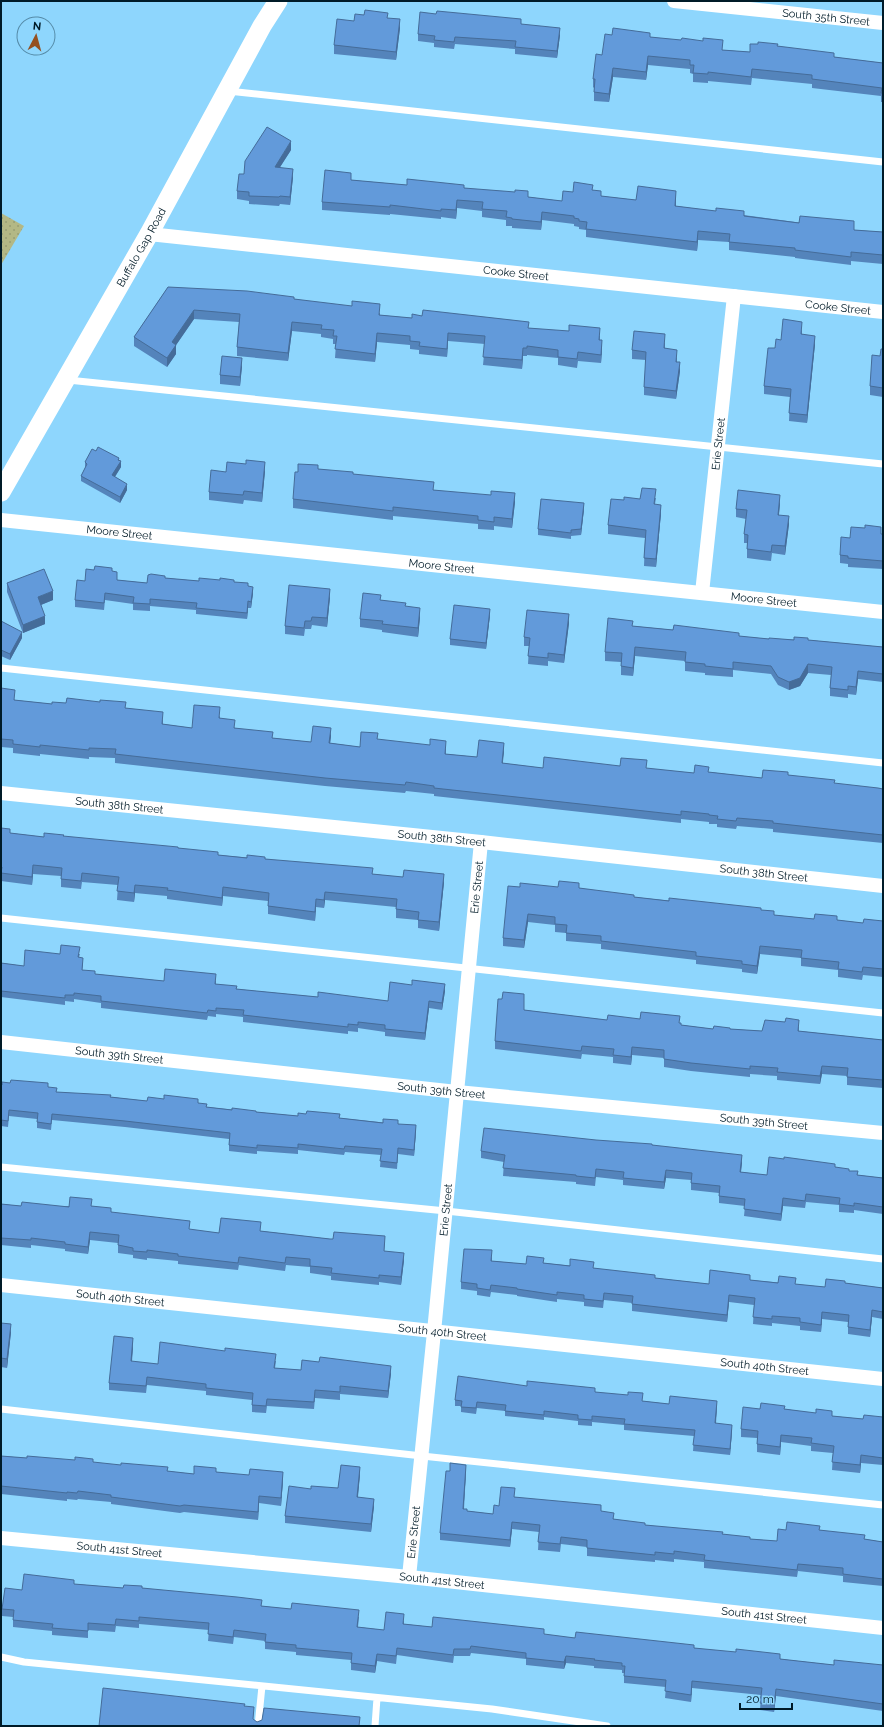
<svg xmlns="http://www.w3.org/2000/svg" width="884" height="1727" font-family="Raleway,sans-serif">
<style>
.park{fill:url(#park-dots)}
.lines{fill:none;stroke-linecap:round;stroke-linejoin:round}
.lane{stroke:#fff;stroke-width:7}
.street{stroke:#fff;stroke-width:14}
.secondary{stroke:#fff;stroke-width:19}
.wall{fill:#5484bb}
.shaded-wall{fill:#456c99}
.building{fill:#629ada;stroke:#456c99}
.labels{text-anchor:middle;stroke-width:3;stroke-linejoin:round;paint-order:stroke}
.street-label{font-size:11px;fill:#001b28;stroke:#8ed6fd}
</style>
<defs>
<pattern id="park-dots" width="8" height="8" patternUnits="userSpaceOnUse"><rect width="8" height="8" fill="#b3b885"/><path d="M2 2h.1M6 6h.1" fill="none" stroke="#989e73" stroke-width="1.8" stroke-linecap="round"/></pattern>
</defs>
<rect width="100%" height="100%" fill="#8ed6fd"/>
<path class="park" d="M1,213L24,226L1,265Z"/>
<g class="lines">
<path class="lane" d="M228,91L883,162
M68,380L883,464
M1,668L883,763
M1,918L883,1013
M1,1167L446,1211L883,1259
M1,1409L422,1456L883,1505
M1,1657L24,1662L492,1709L607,1726
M258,1726L262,1686
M375,1726L377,1698"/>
<g class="street">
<path id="s1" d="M674,1L883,23"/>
<path id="s2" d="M149,234L883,312"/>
<path id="s3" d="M1,520L883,612"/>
<path id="s4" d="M702,593L734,296"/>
<path id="s5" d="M1,793L481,842L883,886"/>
<path id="s6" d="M1,1042L457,1092L883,1133"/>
<path id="s7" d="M1,1285L883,1379"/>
<path id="s8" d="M1,1538L409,1577L883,1628"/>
<path id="s9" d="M409,1577L434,1332L481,842"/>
</g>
<path class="secondary" id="s10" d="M1,492L149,234L262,26L278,1"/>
</g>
<path class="wall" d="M388,18L400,28L396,60L334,54V45L354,21Z
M521,24L560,35L557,58L515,54V49L455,44L454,49L434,47V43L418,41V34Z
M650,37L723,50L750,52L778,46L834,57L883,63V102H881V96L812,88V84L752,78L751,85L708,81V83L693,82V74L690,73V69L648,65L646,80L613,77L609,102L594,101V88L593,87V79L602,55Z
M291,150L280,167L293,177L290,205L280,204L279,206L249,204V201L237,199V191L244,174Z
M351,180L407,185L464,188L528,197L562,201L573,192L593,190L601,196L636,200H676V206L854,230L883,232V264L851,261V265L795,258V257L729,250V242L698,240L697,251L586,237V230L579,229V227L574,226V224L542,220L541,230L512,228V226H506V220L482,217V211L457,208L456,219L441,217V219L390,214V215L322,210V202Z
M168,287L294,299L380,313V315L412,318L529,328L600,336V340L602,349L601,363L578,361L577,368L558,365V358L527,355V356H523L522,369L483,365L485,344L448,341L447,357L419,354V350L410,349V345L377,342L375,362L335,358L336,344H333V339L321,337V334L292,331L288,361L237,356V347L239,322L194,319L176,345V354L167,367L134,346V337Z
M802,330V334L815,344L807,423L789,421L790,397L764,394V386L775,348L781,340Z
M665,343V348L677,358V362L680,371L676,399L644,395V387L646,360L632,359V350Z
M883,349V397L870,395V386L880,356Z
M242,366L240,386L220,384V375Z
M96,451L119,460L121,467L115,477L127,490L120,503L81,481V476L85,468V462Z
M318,469L353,474L434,490L515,502L512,528L494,526V530L478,529V524L393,516V520L293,508V499Z
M265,471L262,502L244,500L243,504L209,500V492L226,472Z
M656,498L655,504L661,513L656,567L644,566L645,538L608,534V525L624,500Z
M780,503L779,515L789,524L785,555L772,553L771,561L747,558V543H744V534L746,519L736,517V509Z
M584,509L581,535L571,536V539L538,535V529Z
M881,534H883V569L848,567V564L840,563V555L850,538Z
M112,572L117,580L147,583L165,578L199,581L234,582L248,586L253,593L251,608H248L247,619L196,614V610L150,606V611L133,610V604L105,600L104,610L75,607V600L85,581Z
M7,583L53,600L41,605L45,624L23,633L7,592Z
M330,597L327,627L312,625L311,629H305L304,636L285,634V626Z
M381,600L406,607L420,617L418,637L382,632V630L360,627V619Z
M490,615L486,649L450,645V639Z
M1,621L22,638L10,660L1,656Z
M569,623L564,663L548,661V666L528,664L529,646H524V637Z
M633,626L769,639L808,640L883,647V682L858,679L856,695L848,694V698L830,696V688L831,675L808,673L800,686L789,690L778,685L771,674L733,670V677L705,675V673L685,671V661L635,656L633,676L621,675V662L605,661V652Z
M1,688L15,700L52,704L66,703L126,708L163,720V724L192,728L220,716V718L235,728L273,738L311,742L331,736L330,743L360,747L378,740L446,749V754L477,757L504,751L502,763L543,768L620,766L694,773L709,772L762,778L788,775L835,784L883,789V843L773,832V829L737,826L736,829L717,827V824H709V822L681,819V823L434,796V794L406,791L405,793L325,786L115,763V758L89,757V759L40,754V756L13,753V748L1,747Z
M1,828L10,833L44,837H64L178,848L218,855L265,859L373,874L444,882L439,931L418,928V920L396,918V907L325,900L324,908L316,907L315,921L268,914V901L223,896L222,906L167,899V896L135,893L134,902L117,900L118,885L82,882L81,889L61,887V876L33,874L32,885L1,881Z
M520,887L579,888L634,897L761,910L774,915L814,919L837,920L863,923L883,921V977L863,975L862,980L838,977V970L801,966V958L760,954L757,974L742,972V969L696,964V960L601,949V944L566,941V933L555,932V925L528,922L524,948L503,946V938Z
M60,954H80L79,957L83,965L82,970L95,974L164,981H216V984L237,989L318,997L388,1001L445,991L442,1010L429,1008L425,1040L385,1036V1032L358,1028V1032L348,1031V1034L243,1022V1017L216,1014V1017L208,1016L207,1020L101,1008V1003L74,999V1002L65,1001V1005L1,997V963L24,966Z
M524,1010L607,1020L680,1023L681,1025L713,1029H730L762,1031L799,1027V1031L883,1040V1088L847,1085V1076L822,1074L820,1084L777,1080V1076L750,1074V1077L691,1071L664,1067V1058L632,1055L631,1065L613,1063V1057L582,1054L581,1059L495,1049V1041Z
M1,1085L48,1087L56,1092L111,1097L147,1101L198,1103L207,1107L256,1112L298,1116L340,1118L398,1124L416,1131L414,1156L398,1154L397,1169L380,1167L381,1155L345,1152L344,1155L298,1150V1154L257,1151V1154L229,1151V1139L125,1127L52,1120L51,1130L37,1128V1119L9,1116L8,1127L1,1126Z
M652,1145L742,1162L741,1172L767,1175L835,1167L849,1171L858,1175L883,1178V1214L854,1210V1213L839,1212V1205L806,1202L805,1208L783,1206L781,1221L744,1216L745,1206L719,1203V1193L691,1190V1180L666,1178L664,1189L623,1185V1180L596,1177L595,1186L576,1184V1182L503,1176L504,1162L481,1158V1151Z
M1,1204L21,1206H92L111,1212L190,1230L219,1233L261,1231L330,1239L385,1243L384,1251L404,1260L401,1285L379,1282V1285L331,1280V1276L310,1273V1267L286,1265L285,1271L239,1265L238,1270L178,1264V1261L147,1258V1260L133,1258V1255L118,1253V1243L90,1240L88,1254L65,1251V1249L31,1245V1248L1,1245Z
M492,1257V1261L526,1264L544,1263L594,1268L655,1278L709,1284L750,1280L825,1287L845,1283L883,1288V1319L872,1317L870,1337L848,1334V1322L822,1319L821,1332L800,1330V1326L772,1323V1326L753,1324L754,1305L729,1302L727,1322L632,1311V1303L604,1300L603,1308L584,1306V1302L557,1299V1302L517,1296V1295L491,1292L490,1297L477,1295V1291L461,1289V1282Z
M1,1323L11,1332L7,1368L1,1367Z
M133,1346L132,1362L158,1364L276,1361L275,1368L301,1370L391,1373L388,1398L340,1394V1400L315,1398L314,1409L267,1406L266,1413L252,1412V1400L206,1395V1391L147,1385L146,1393L109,1390V1383Z
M527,1386L595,1392L642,1401L669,1404L717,1407L716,1424L732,1431L730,1455L693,1451L694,1436L624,1430V1425L592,1422V1426L578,1425V1421L544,1417V1420L505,1416V1411L477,1408L476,1414L461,1412V1406H455V1400Z
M760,1409H785L832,1416L863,1419L883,1417V1465L861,1463L860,1473L832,1470L833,1453L811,1451V1446L781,1442L780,1455L757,1452V1438L741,1437V1429Z
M1,1456L27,1458L93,1463L194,1474L216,1472L283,1480L281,1506L259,1503L258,1520L184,1512L180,1513L111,1504V1502L78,1499L77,1500L67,1499V1501L1,1494Z
M466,1472L464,1509L467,1511L493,1514L499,1506L515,1497L601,1511L614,1519L645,1525L723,1534L750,1539L777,1541L786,1530H820L865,1539L883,1542V1586L843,1582V1576L798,1571L797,1577L704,1568V1562L674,1559V1562L655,1560V1562L587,1556V1547L561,1544L560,1552L538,1550L539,1532L512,1529L510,1547L440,1540V1533Z
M360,1474L358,1497L374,1506L371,1532L285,1523V1516L311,1489L338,1488Z
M74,1584L123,1588H142L262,1606L359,1617L358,1627L384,1630L404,1621V1624L432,1627L544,1635L575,1638L694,1648L780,1659L834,1665H883V1711L776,1696L774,1712L760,1710L761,1695L692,1688L691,1702L665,1698L666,1687L624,1683V1673H622V1670L594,1668V1666L566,1663L564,1669L526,1665V1659L471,1653L470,1656H454L453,1663L397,1655L396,1664L377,1661L375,1673L351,1670V1660L296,1655V1652L265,1649V1641L234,1637L233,1644L208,1641L209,1630L139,1624V1628L116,1626L115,1632L88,1630V1638L52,1635V1631L13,1627V1617L2,1616V1609L22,1590Z"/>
<path class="shaded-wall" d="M400,19V28L396,60V52Z
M560,28V35L557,58V51Z
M648,56V65L646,80V72Z
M613,68V77L609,102V94Z
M291,141V150L275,175V167Z
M293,169V177L290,205V197Z
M676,191V200L675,215V206Z
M457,200V208L456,219V210Z
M542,212V220L541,230V222Z
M698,231V240L697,251V242Z
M194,310V319L172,351V342Z
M292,322V331L288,361V353Z
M377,333V342L375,362V354Z
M448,333V341L447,357V349Z
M815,336V344L807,423V415Z
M602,340V349L601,363V355Z
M176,345V354L167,367V358Z
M523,348V356L522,369V360Z
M242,358V366L240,386V377Z
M680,362V371L676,399V391Z
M119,458V464L121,461V467L112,481V475Z
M265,462V471L262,502V493Z
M127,484V490L120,503V497Z
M515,493V502L512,528V519Z
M780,495V503L778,523V515Z
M584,503V509L581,535V529Z
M661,505V513L656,567V559Z
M789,516V524L785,555V546Z
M253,587V593L251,608V602Z
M330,589V597L327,627V618Z
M53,591V600L38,606V597Z
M248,601V608L247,619V613Z
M420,608V617L418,637V628Z
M490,609V615L486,649V643Z
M569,614V623L564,663V655Z
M45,616V624L23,633V625Z
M22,632V638L10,660V654Z
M635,647V656L633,676V668Z
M808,664V673L800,686L789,690V682Z
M858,671V679L856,695V687Z
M331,728V736L329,752V743Z
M504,743V751L502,772V763Z
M33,865V874L32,885V877Z
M444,874V882L439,931V922Z
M135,885V893L134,902V893Z
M223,887V896L222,906V898Z
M325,892V900L324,908V900Z
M316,899V907L315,921V912Z
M528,914V922L524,948V940Z
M760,946V954L757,974V966Z
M445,984V991L442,1010V1003Z
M429,1001V1008L425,1040V1033Z
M632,1047V1055L631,1065V1057Z
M822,1066V1074L820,1084V1076Z
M416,1125V1131L414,1156V1150Z
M742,1155V1162L740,1180V1172Z
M666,1170V1178L664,1189V1182Z
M783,1198V1206L781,1221V1214Z
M90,1232V1240L88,1254V1247Z
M404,1253V1260L401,1285V1277Z
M729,1295V1302L727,1322V1315Z
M872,1310V1317L870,1337V1330Z
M822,1312V1319L821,1332V1325Z
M11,1324V1332L7,1368V1359Z
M133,1338V1346L131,1369V1361Z
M391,1366V1373L388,1398V1391Z
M717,1401V1407L715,1429V1423Z
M732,1425V1431L730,1455V1449Z
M781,1435V1442L780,1455V1447Z
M861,1455V1463L860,1473V1465Z
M466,1465V1472L463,1516V1509Z
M360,1467V1474L357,1504V1497Z
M283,1472V1480L281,1506V1498Z
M259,1496V1503L258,1520V1512Z
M374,1499V1506L371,1532V1524Z
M512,1522V1529L510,1547V1540Z
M377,1654V1661L375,1673V1666Z
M566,1656V1663L564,1669V1662Z
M692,1681V1688L691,1702V1695Z
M776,1689V1696L774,1712V1705Z"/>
<path class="building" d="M365,10L388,13L387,18L400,19L396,52L334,45L337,19L354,21L355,14L364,15Z
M437,11L521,19V24L560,28L557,51L515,47L516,41L455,37L454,42L434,40L435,36L418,34L420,12L436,14Z
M613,28L650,33V37L681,40L682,38L703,41V38L723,40L722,50L750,52V44H758V42L778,44L777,46L834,53V57L883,63V93H881L882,88L812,79V75L752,69L751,77L708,72V74L693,73L694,65H690V60L648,56L646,72L613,68L609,94L594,92L595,79H593L596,54L602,55L605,34L612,35Z
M267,127L291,141L275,167L293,169L290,197L280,196L279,197L249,196V192L237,191L239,174H244L245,161Z
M325,170L351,173V180L407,185V179L464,185V188L515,192V190L528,191V197L562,201L563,191L573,192L574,182L593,185L592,190L601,191V196L636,200L638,186L676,191L675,206L716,211V208L744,211V216L799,223L800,216L854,221V230L883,232V255L851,252V257L795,250V248L729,242L730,234L698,231L697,242L586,229L587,222L579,221V219L574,218V216L542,212L541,222L512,219V218L506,217L507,211L482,209L483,202L457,200L456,210L441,209V211L390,205V207L322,202Z
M168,287L247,291L294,297V299L352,306V301L380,304L379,315L412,318V314L422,316L423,310L529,322L528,328L569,331V325L600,328L599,340H602L601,355L578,352L577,359L558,357V350L527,346V348H523L522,360L483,357L485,336L448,333L447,349L419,346L420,342L410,341V336L377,333L375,354L335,349L337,336H333L334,330L321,329L322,325L292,322L288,353L237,347L240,314L194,310L172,342L176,345L167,358L134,337Z
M783,319L802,322L801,334L815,336L807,415L789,413L791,389L764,386L768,348H775L776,339L781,340Z
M634,331L665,334L664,348L677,350L676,362H680L676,391L644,387L646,352L632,350Z
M881,349H883V388L870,386L872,355L880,356Z
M222,356L242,358L240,377L220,375Z
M98,447L119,458L118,460L121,461L112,475L127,484L120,497L81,476L87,464L85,462L92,449L96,451Z
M246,460L265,462L262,493L244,491L243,495L209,492L211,470L226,472L227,462L246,464Z
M298,464L318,465V469L353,472V474L434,482L433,490L491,495V491L515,493L512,519L494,517V522L478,520V516L393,507V511L293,499L295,472H298Z
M642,488L656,489L654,504L661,505L656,559L644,558L646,530L608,525L611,499L624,500V497L640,499Z
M738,490L780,495L778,515L789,516L785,546L772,545L771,552L747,549L748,535L744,534L747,510L736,509Z
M541,499L584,503L581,529L571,530V533L538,529Z
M865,525L881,527V534H883V561L848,558V556L840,555L841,537L850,538L851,527L865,528Z
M95,566L112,568V571L117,572V580L147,583L148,575L151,574L165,576V578L199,581V578L220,580V578L234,580V582L248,583V586L253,587L251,602L248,601L247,613L196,608L197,603L150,599V604L133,603L134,597L105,593L104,603L75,600L77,580L85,581L86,569L94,570Z
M44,569L53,591L38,597L45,616L23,625L7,583Z
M289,585L330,589L327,618L312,617L311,621H305L304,628L285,626Z
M363,593L381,595L380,600L406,603L405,606L420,608L418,628L382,624L383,621L360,619Z
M454,605L490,609L486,643L450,639Z
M527,610L569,614L564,655L548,653V658L528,656L530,638L524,637Z
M608,618L633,621L632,626L673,630L674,625L739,633V636L769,639V638L794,640V637L808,638V640L883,647V674L858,671L856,687L848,686V690L830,688L832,667L808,664L800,678L789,682L778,677L771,666L733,662V669L705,666V664L685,662L686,652L635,647L633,668L621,666L622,653L605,652Z
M1,621L22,632L10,654L1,650Z
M1,688L15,690L14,700L52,704V702L66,703L67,698L100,702V700L126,702L125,708L163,712L162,724L192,728L194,705L220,707L219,718L235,720L234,728L273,732L272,738L311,742L313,726L331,728L329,743L360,747L361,732L378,733L377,739L430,745V739L446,741L445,754L477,757L479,740L504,743L502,763L543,768L544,757L620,766L621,758L647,760L646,768L694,773L695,765L709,767L708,772L762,778L763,770L788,772V775L835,780L834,783L878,788L883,789V835L773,823V821L737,818L736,821L717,819L718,816L709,815V814L681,811V815L434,788V786L406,782L405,785L325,778L115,754L116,749L89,748V750L40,745V747L13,744V740L1,739Z
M1,828L10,829V833L44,837V833L64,835L63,836L178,847V848L218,852V855L247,858V855L265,857V859L373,868L372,874L403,877L404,870L444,874L439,922L418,920L419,912L396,909L397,899L325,892L324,900L316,899L315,912L268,906L269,893L223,887L222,898L167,890L168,888L135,885L134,893L117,891L119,877L82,873L81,881L61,879L62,868L33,865L32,877L1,873L2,867L1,866Z
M559,881L579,883V888L634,895V897L669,901V898L761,908V910L774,911V915L814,919L815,914L837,916V920L863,923L864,919L883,921V969L863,967L862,972L838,969L839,962L801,958L802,950L760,946L757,966L742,964V961L696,956V952L601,941V936L566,933L567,925L555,924V917L528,914L524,940L503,938L508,886L520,887V883L558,887Z
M61,945L80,947L78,957L83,958L82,970L95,971V974L164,981L165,969L216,974L215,984L237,986L236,989L318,997V992L388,1001L390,982L412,985V980L445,984L442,1003L429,1001L425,1033L385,1029V1025L358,1022V1025L348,1024V1027L243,1015L244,1010L216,1008V1011L208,1010L207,1013L101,1001V996L74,993V995H65V998L1,991V963L24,966L25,950L60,954Z
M503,992L524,994V1010L607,1020L608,1015L640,1019L641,1012L680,1016L679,1023H681V1025L713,1029L714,1026L730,1028V1029L762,1031L765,1020L785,1022L786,1018L799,1020L798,1031L883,1040V1080L847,1077L848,1068L822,1066L820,1076L777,1072L778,1068L750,1066V1069L691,1063L664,1059V1050L632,1047L631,1057L613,1055L614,1049L582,1046L581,1051L495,1041L498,999H502Z
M11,1080L48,1083V1087L57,1088L56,1092L111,1095L110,1097L147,1101L148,1097L164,1099V1095L198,1099V1103L207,1104L206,1107L232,1110V1108L256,1111V1112L298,1116V1113L306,1114L307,1111L340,1114L339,1118L383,1123V1119L398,1120V1124L416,1125L414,1150L398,1148L397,1163L380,1161L382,1149L345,1146L344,1149L298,1144V1148L257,1145V1148L229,1145L230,1133L125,1121L52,1114L51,1124L37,1122L38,1113L9,1110L8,1121L1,1120V1085H2V1082L10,1083Z
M484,1128L596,1140L652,1144V1145L742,1155L740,1172L767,1175L769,1157L784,1159V1157L835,1164V1167L849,1169V1171H858L857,1175L883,1178V1207L854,1203V1206L839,1204L840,1198L806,1194L805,1201L783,1198L781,1214L744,1209L745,1199L719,1196L720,1186L691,1183L692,1173L666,1170L664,1182L623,1178L624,1172L596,1169L595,1178L576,1176V1175L503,1168L505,1155L481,1151Z
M70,1197L92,1199L91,1206L111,1208V1212L190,1221L189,1229L219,1233L221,1218L261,1222L260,1231L330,1239H333L334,1232L385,1236L384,1251L404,1253L401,1277L379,1275V1278L331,1273L332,1268L310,1266V1259L286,1257L285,1263L239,1257L238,1263L178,1256V1254L147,1250V1252L133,1251V1248L118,1245L119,1235L90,1232L88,1247L65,1244V1242L31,1238V1240L1,1238V1204L21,1206L22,1202L69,1207Z
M464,1249L492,1250L491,1261L526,1264L527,1256L544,1258L543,1263L570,1266V1259L594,1262L593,1268L655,1275V1278L709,1284L710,1270L750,1275V1280L778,1283L779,1276L796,1278L795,1284L825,1287L826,1279L845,1281V1283L883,1288V1312L872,1310L870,1330L848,1327L849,1315L822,1312L821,1325L800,1322V1318L772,1316V1319L753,1317L755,1298L729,1295L727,1315L632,1304L633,1296L604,1293L603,1301L584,1299V1295L557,1292V1295L517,1289V1288L491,1285L490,1290L477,1288V1284L461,1282Z
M1,1323L11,1324L7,1359L1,1358Z
M114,1336L133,1338L131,1361L158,1364L160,1342L225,1351V1348L276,1354L274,1368L301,1370L302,1360L319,1362L320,1357L391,1366L388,1391L340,1386V1392L315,1390L314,1402L267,1399L266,1406L252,1405L253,1393L206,1388V1384L147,1377L146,1386L109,1383Z
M458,1376L527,1386V1381L595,1388V1392L628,1395V1392L643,1393L642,1401L669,1404L670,1396L717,1401L715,1423L732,1425L730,1449L693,1445L695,1430L624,1424L625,1419L592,1416V1420L578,1419V1415L544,1411V1415L505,1411L506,1405L477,1402L476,1408L461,1407L462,1401L455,1400Z
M761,1403L785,1406L784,1409L816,1413V1409L832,1411V1416L863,1419L864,1415L883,1417V1458L861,1455L860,1465L832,1462L834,1446L811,1443L812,1438L781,1435L780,1447L757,1444L758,1431L741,1429L743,1407L760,1409Z
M1,1456L27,1458V1456L75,1460V1457L93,1459V1462L121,1465V1463L168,1467L167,1471L194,1474V1466L216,1468V1472L249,1475L250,1469L283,1472L281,1498L259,1496L258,1512L184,1505L180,1506L111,1497V1495L78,1491L77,1493L67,1492V1493L1,1486Z
M450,1463L466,1465L463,1509H467V1511L493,1514L494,1505L499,1506L501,1487L515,1488L514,1497L601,1505V1511L614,1513L613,1519L645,1523V1525L723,1532L722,1534L750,1537V1539L777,1541L778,1529L786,1530L787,1522L820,1526L819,1530L865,1535L864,1539L883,1542V1579L843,1574V1568L798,1564L797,1570L704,1560L705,1555L674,1551V1554L655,1552V1555L587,1548V1540L561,1537L560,1544L538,1542L540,1525L512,1522L510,1540L440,1533L446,1471H450Z
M341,1465L360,1467L357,1497L374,1499L371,1524L285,1516L289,1486L311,1489V1486L338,1488Z
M24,1574L74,1580V1584L123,1588L124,1585L142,1586V1588L237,1597L262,1600L261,1606L291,1609L292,1603L359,1610L357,1627L384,1630L386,1612L404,1614L403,1624L432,1627L433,1617L544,1629V1634L575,1638L576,1632L694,1645V1648L736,1652V1649L780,1654V1659L834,1665V1660L883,1665V1704L776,1689L774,1705L760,1703L762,1688L692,1681L691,1695L665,1691L666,1680L624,1676L625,1666H622V1663L594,1660L595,1659L566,1656L564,1662L526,1658V1653L471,1646L470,1649H454L453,1655L397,1648L396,1656L377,1654L375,1666L351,1663L352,1653L296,1648V1645L265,1642L266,1634L234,1630L233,1637L208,1634L209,1623L139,1617V1621L116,1619L115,1625L88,1623V1631L52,1628L53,1624L13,1620L14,1610L2,1609L5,1588L22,1590Z
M103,1688L245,1704L244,1706L254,1707L253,1719L257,1722L262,1720L264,1708L360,1717L359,1726H99Z"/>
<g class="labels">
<g class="street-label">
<text dy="4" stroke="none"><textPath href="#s1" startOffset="153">South 35th Street</textPath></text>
<text dy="4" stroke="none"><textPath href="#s10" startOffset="282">Buffalo Gap Road</textPath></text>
<text dy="4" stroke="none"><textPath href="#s2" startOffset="369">Cooke Street</textPath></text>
<text dy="4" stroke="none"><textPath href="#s2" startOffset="693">Cooke Street</textPath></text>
<text dy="4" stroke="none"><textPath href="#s4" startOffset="150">Erie Street</textPath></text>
<text dy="4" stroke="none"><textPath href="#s3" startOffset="119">Moore Street</textPath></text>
<text dy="4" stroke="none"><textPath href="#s3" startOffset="443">Moore Street</textPath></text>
<text dy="4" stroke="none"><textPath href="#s3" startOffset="767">Moore Street</textPath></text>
<text dy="4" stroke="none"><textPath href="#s5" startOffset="119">South 38th Street</textPath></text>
<text dy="4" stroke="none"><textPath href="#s5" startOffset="443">South 38th Street</textPath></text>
<text dy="4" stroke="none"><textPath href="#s5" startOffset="767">South 38th Street</textPath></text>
<text dy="4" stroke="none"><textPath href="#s9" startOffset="693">Erie Street</textPath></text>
<text dy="4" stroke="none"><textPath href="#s6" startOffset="119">South 39th Street</textPath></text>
<text dy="4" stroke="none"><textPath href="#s6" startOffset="443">South 39th Street</textPath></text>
<text dy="4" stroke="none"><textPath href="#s6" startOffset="767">South 39th Street</textPath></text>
<text dy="4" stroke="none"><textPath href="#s9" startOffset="369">Erie Street</textPath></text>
<text dy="4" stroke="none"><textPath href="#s7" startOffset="120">South 40th Street</textPath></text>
<text dy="4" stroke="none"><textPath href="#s7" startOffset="444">South 40th Street</textPath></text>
<text dy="4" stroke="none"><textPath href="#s7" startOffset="768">South 40th Street</textPath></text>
<text dy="4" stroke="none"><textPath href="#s9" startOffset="45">Erie Street</textPath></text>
<text dy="4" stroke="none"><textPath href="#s8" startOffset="119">South 41st Street</textPath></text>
<text dy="4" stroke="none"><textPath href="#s8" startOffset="443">South 41st Street</textPath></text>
<text dy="4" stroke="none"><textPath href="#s8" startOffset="767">South 41st Street</textPath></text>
</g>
</g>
<rect width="884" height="1727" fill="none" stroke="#001b28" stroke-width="4"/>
<g transform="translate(36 36) rotate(6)"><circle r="19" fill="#8ed6fd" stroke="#558ba8"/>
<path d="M0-3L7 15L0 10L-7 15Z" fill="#945021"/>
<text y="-6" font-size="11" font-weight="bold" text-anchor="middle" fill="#001b28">N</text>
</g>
<path d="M740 1703v6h52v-6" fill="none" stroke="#001b28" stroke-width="2"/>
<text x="746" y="1703" font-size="12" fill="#001b28" stroke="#8ed6fd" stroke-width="3" paint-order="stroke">20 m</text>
</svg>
